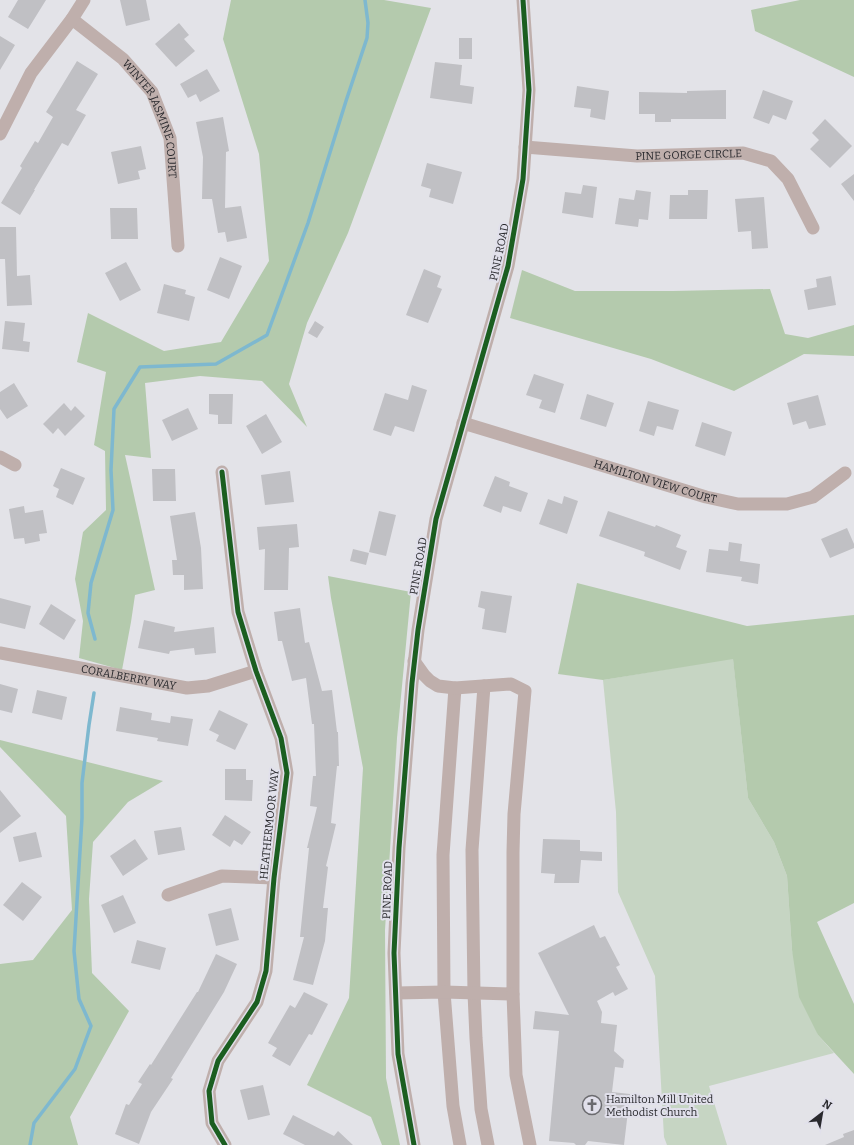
<svg xmlns="http://www.w3.org/2000/svg" width="854" height="1145" font-family="Bitter,serif">
<style>
.green{fill:#c6d5c3}
.forest{fill:#b4caad}
.lines{fill:none;stroke-linecap:round;stroke-linejoin:round}
.stream{stroke:#7eb8cf;stroke-width:3.5}
.building{fill:#c0c0c4}
.minor{stroke:#bfafac;stroke-width:13}
.cycleway-casing{stroke:#e1e0eb;stroke-width:8}
.cycleway{stroke:#1b5e20;stroke-width:5}
.labels{text-anchor:middle;stroke-width:4;stroke-linejoin:round;paint-order:stroke}
.street-label{font-size:11px;fill:#2a2a2e;stroke:#e1e0eb}
.poi-label{font-size:11px;fill:#2a2a2e;stroke:#e1e0eb;text-anchor:start}
</style>
<rect width="100%" height="100%" fill="#e3e3e8"/>
<path class="green" d="M733,658L748,798L774,842L787,876L792,950L818,1035L834,1053L709,1086L727,1145H667L664,1137L655,976L618,892L616,812L603,680Z"/>
<path class="forest" d="M231,0H384L431,8L348,233L307,323L289,384L307,427L262,381L200,376L145,383L151,458L125,455L155,590L135,595L131,622L122,670L79,658L83,621L75,579L83,532L106,510L105,451L94,445L106,372L77,362L88,313L164,351L221,342L269,261L259,154L223,39Z
M800,0H854V77L755,31L751,10Z
M522,270L575,291H673L770,289L785,334L808,338L854,325V356L804,354L734,391L651,359L510,318Z
M328,576L411,592L397,738L385,930L386,1078L400,1145H382L371,1117L307,1085L349,998L363,768L331,598Z
M577,583L747,626L854,615V903L817,922L854,1004V1074L818,1035L799,997L792,950L787,876L774,842L748,798L733,659L603,680L558,674Z
M0,740L163,781L128,802L93,842L89,899L92,973L129,1011L70,1117L78,1145H0V964L33,960L72,910L66,816L0,747Z"/>
<g class="lines">
<path class="stream" d="M95,639L88,613L91,583L113,510L111,470L114,409L140,367L216,364L267,335L308,223L346,101L367,38L368,23L365,0
M30,1145L34,1123L75,1069L91,1026L79,999L74,951L82,818V783L89,725L94,693"/>
</g>
<path class="building" d="M18,0H46L28,29L8,17Z
M120,0H146L150,20L126,26Z
M179,23L189,35L184,39L195,51L176,67L155,44Z
M0,36L15,45L0,70Z
M459,38H472V59H459Z
M77,61L98,74L76,110L86,115L68,146L62,143L34,190H35L20,215L1,203L22,168L20,166L35,141L38,143L53,117L46,112Z
M435,62L462,65L460,85L474,87L472,104L430,98Z
M207,69L220,91L200,102L196,94L188,98L180,84Z
M577,86L609,91L605,120L590,117L591,109L574,107Z
M726,90V119H671V122H655V114H639V92L687,93V91Z
M763,90L793,101L786,120L773,115L769,124L753,118Z
M223,117L229,151L226,152L225,208L241,206L247,238L227,242L225,232L218,233L212,199H202L203,157L196,122Z
M825,119L852,146L830,168L810,149L819,140L812,133Z
M141,146L146,169L138,171L140,179L118,184L111,152Z
M427,163L462,172L453,204L429,197L431,189L421,186Z
M854,174V201L841,184Z
M583,185L597,187L593,218L562,213L565,192L581,194Z
M636,190L651,192L648,220L639,219L638,227L615,224L619,198L634,200Z
M688,190H708L707,219H669L670,195H688Z
M764,197L768,248L752,249L751,231L738,232L735,199Z
M110,208H137L138,239H111Z
M0,227H16L17,276L30,275L32,305L7,306L5,259H0Z
M220,257L242,266L229,299L207,290Z
M126,262L141,290L120,301L105,273Z
M424,269L441,276L437,287L442,289L428,323L406,315Z
M831,276L836,305L808,310L804,290L817,287L816,279Z
M164,284L186,290L185,294L195,297L189,321L157,313Z
M5,321L25,323L23,341L30,342L29,352L2,349Z
M315,321L324,327L317,338L308,333Z
M534,374L564,384L555,413L539,408L542,400L526,395Z
M14,383L28,406L7,419L0,409V392Z
M412,385L427,390L414,432L395,426L391,436L373,430L385,393L408,400Z
M209,394H233L232,424H218V415L209,414Z
M587,394L614,403L606,427L580,419Z
M818,395L826,425L809,429L806,421L793,425L787,403Z
M648,401L679,410L673,430L657,426L654,436L639,431Z
M64,403L71,411L75,406L85,416L65,436L58,428L53,434L43,424Z
M188,408L198,429L172,441L162,420Z
M266,414L282,442L262,454L246,426Z
M702,422L732,432L725,456L695,446Z
M61,468L85,478L73,505L56,497L59,489L53,486Z
M152,469H175L176,501H153Z
M290,471L294,502L265,505L261,475Z
M495,476L510,482L509,486L528,493L521,512L503,506L501,513L483,506Z
M564,496L578,501L567,534L539,524L548,499L562,504Z
M24,506L25,513L43,510L47,533L39,534L40,541L25,544L24,538L14,539L9,509Z
M379,511L396,515L386,556L369,552Z
M608,511L655,527L656,525L681,535L676,547L687,551L680,570L644,556L645,552L599,536Z
M195,512L201,548L203,589L184,590V575H173L172,560H177L170,516Z
M297,524L299,547L289,548L288,590H264L265,549L259,550L257,527Z
M847,528L854,544V548L830,558L821,539Z
M729,542L742,544L740,561L760,564L758,584L741,581L742,577L706,572L709,549L728,551Z
M353,549L369,553L366,565L350,561Z
M481,591L512,596L506,633L482,629L485,609L478,607Z
M0,598L31,606L25,629L0,623Z
M51,604L76,620L64,640L39,624Z
M300,608L305,643L309,642L322,691L332,690L337,732H338L339,766H337L331,823L336,824L326,866L328,867L323,908H328L325,941L313,985L293,980L304,937H300L309,848H307L317,807L310,806L313,776H316L314,724H312L306,678L292,681L282,641H278L274,612Z
M144,620L175,627L174,632L214,627L216,653L195,655L194,648L170,651L169,654L138,648Z
M0,684L18,689L12,713L0,710Z
M37,690L67,697L62,720L32,713Z
M120,707L152,713L151,720L170,723L171,716L193,719L188,746L157,741L158,738L116,731Z
M219,710L248,724L235,750L216,741L219,735L209,730Z
M225,769H246V780H253L252,801L225,800Z
M0,790L21,816L0,833Z
M225,815L251,832L242,845L234,840L230,847L212,835Z
M181,827L185,850L158,855L154,831Z
M36,832L42,857L19,862L13,837Z
M135,839L148,859L123,876L110,856Z
M543,839L580,840V851L602,852V861L581,860L579,883H554L555,874L541,873Z
M22,882L42,897L23,921L3,905Z
M123,895L136,923L114,933L101,905Z
M231,908L239,940L216,946L208,914Z
M594,925L600,938L605,936L620,965L616,967L628,989L615,996L613,992L597,1001L602,1012L601,1023L617,1025L614,1051L624,1060L623,1068L615,1067L612,1092L630,1094L624,1145L588,1141L585,1145H576L574,1143L549,1141L559,1031L533,1029L535,1011L569,1015L538,953Z
M137,940L166,948L160,970L131,963Z
M216,954L237,964L224,992L171,1078L173,1079L151,1112L139,1144L115,1134L126,1104L129,1105L142,1084L138,1082L150,1064L151,1065L197,992H198Z
M304,992L328,1004L312,1035L309,1034L290,1066L272,1056L277,1048L268,1043L290,1005L295,1008Z
M263,1085L270,1115L248,1120L240,1090Z
M293,1115L334,1136L338,1131L353,1145H305L283,1134Z
M854,1130V1145H825L844,1137L843,1134Z"/>
<g class="lines">
<g class="minor">
<path id="s1" d="M72,19L123,59L152,92L170,138L178,246"/>
<path d="M0,134L31,73L72,19L84,0"/>
<path id="s2" d="M525,147L637,156L743,153L771,161L788,179L813,228"/>
<path id="s3" d="M463,423L706,497L738,504H787L813,497L845,473"/>
<path d="M0,457L15,465"/>
<path d="M222,472L238,612L256,671L281,738L287,773L274,878L266,971L257,1002L218,1061L209,1091L212,1123L225,1145"/>
<path id="s4" d="M0,653L187,688L208,686L256,671"/>
<path d="M484,686L472,850L474,993L476,1038L481,1109L488,1145"/>
<path d="M455,688L443,855L444,992L453,1106L460,1145"/>
<path d="M168,895L222,876L274,878"/>
<path d="M396,993L444,992L513,994V852L514,814L525,691L511,684L455,688L438,686L430,681L424,675L414,661"/>
<path d="M513,994L516,1075L530,1145"/>
<path d="M414,1145L398,1054L394,953L399,848L412,683L418,630L436,519L508,266L523,179L529,90L523,0"/>
</g>
<defs>
<path id="cycleway" d="M222,472L238,612L256,671L281,738L287,773L274,878L266,971L257,1002L218,1061L209,1091L212,1123L225,1145
M414,1145L398,1054L394,953L399,848L412,683L418,630L436,519L508,266L523,179L529,90L523,0"/>
</defs>
<use href="#cycleway" class="cycleway-casing"/>
<use href="#cycleway" class="cycleway"/>
</g>
<defs>
<symbol id="church-ring" viewBox="-11 -11 22 22"><circle r="9.5" fill="#e1e0eb" stroke="#6b6b6f" stroke-width="1.5"/><path d="M-1.2-6h2.4v3.5h3.3v2.4h-3.3V6h-2.4V-.1h-3.3v-2.4h3.3Z" fill="#6b6b6f"/></symbol>
</defs>
<g fill-rule="evenodd">
<use href="#church-ring" x="581" y="1094" width="22" height="22"/>
</g>
<g class="labels">
<g class="street-label">
<text dy="4" stroke="none"><textPath href="#s1" startOffset="133">WINTER JASMINE COURT</textPath></text>
<text dy="4" stroke="none"><textPath href="#s2" startOffset="164">PINE GORGE CIRCLE</textPath></text>
<text transform="translate(499 252) rotate(-78)" y="4">PINE ROAD</text>
<text dy="4" stroke="none"><textPath href="#s3" startOffset="201">HAMILTON VIEW COURT</textPath></text>
<text transform="translate(418 566) rotate(-80)" y="4">PINE ROAD</text>
<text dy="4" stroke="none"><textPath href="#s4" startOffset="131">CORALBERRY WAY</textPath></text>
<text transform="translate(269 824) rotate(-84)" y="4">HEATHERMOOR WAY</text>
<text transform="translate(387 890) rotate(-88)" y="4">PINE ROAD</text>
</g>
<g class="poi-label">
<text x="606" y="1103">Hamilton Mill United<tspan x="606" dy="13">Methodist Church</tspan></text>
</g>
</g>
<g transform="translate(822 1113) rotate(31)" stroke="#e1e0eb" stroke-width="3" paint-order="stroke">
<path d="M0-3L7 15L0 10L-7 15Z" fill="#2a2a2e"/>
<text y="-6" font-size="11" font-weight="bold" text-anchor="middle" fill="#2a2a2e">N</text>
</g>
</svg>
